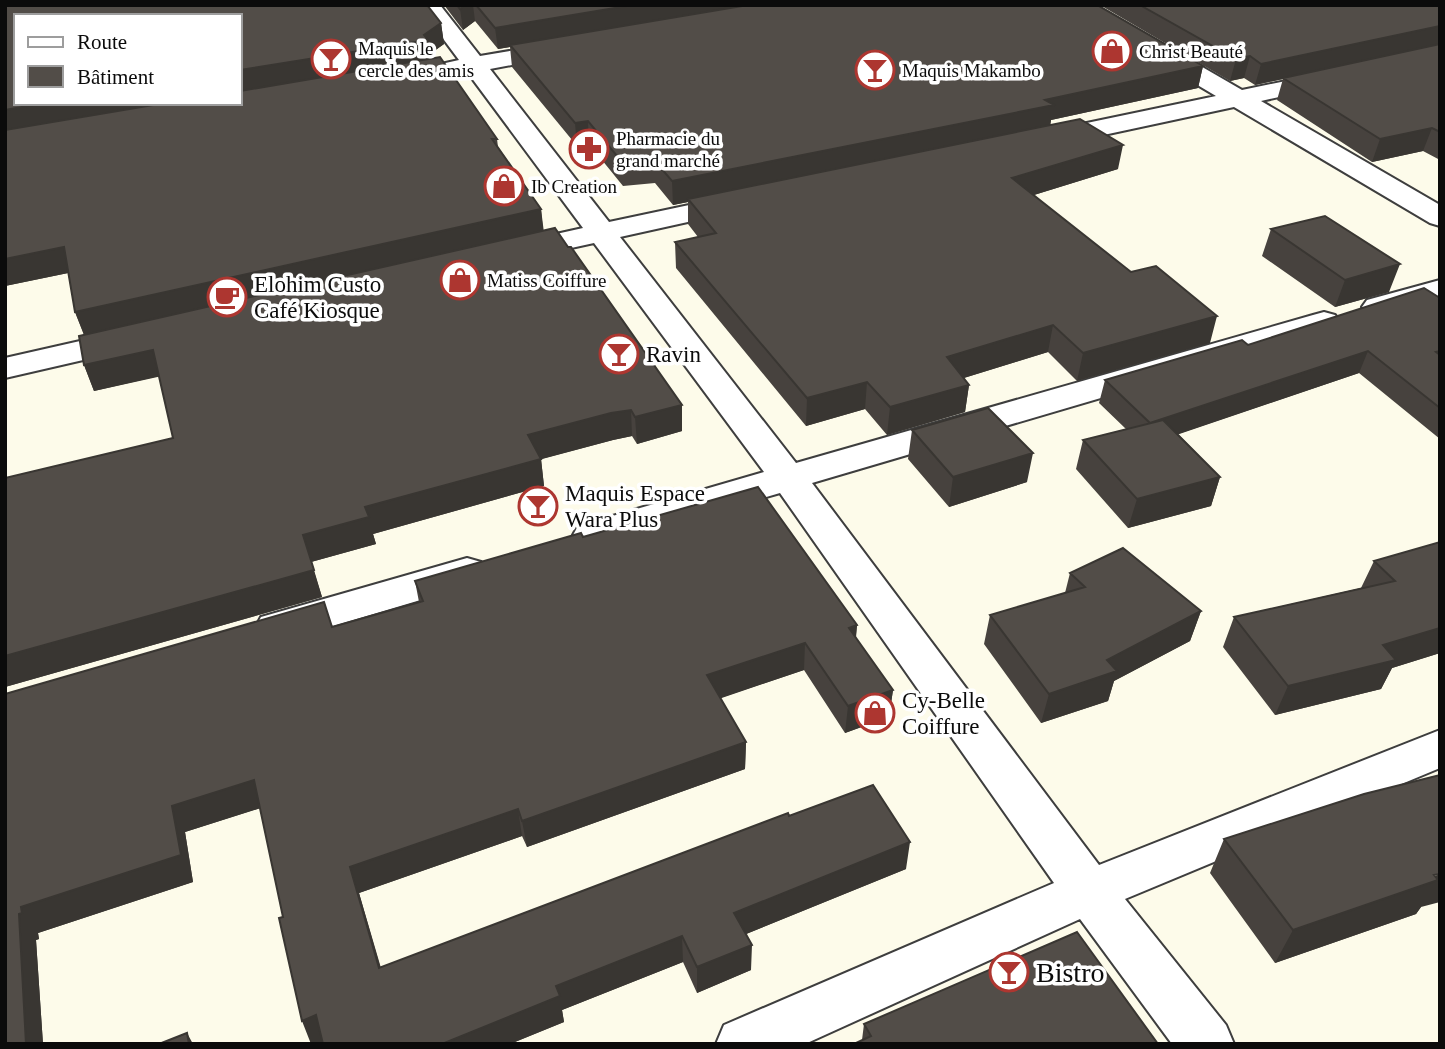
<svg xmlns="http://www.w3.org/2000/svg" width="1445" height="1049" font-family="Georgia,serif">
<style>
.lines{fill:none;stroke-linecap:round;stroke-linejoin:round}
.minor-casing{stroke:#3e3e3e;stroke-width:4}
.minor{fill:#fff;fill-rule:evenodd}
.wall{fill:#47423e;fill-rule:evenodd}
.shaded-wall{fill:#393632}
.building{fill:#524d48;stroke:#393632;stroke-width:2}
.labels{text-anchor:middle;stroke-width:7;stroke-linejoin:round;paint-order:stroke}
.far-poi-label{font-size:19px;fill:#0b0b0b;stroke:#fff;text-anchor:start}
.poi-label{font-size:23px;fill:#0b0b0b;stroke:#fff;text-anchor:start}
.near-poi-label{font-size:28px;fill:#0b0b0b;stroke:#fff;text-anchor:start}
</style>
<rect width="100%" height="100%" fill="#fdfbea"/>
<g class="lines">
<defs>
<path id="minor" d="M418,5H440L480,56L562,42L570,44L574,49L570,54L490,69L609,222L741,194L751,196L755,202L751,208L620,237L796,463L1313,315L1324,312L1335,315L1340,322L1335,329L812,483L1099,865L1440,730V768L1125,899L1226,1025L1234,1044H1172L1080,919L805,1044H716L724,1025L1054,883L780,493L592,548L578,544L573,535L578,526L764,472L594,243L512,261L502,258L497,252L502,246L583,228L468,73L449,76L441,74L437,69L441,64L459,60Z
M1068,5H1095L1242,90L1330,72L1339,74L1342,79L1339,84L1261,101L1440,205V226L1430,223L1234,107L1043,148L1034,146L1030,140L1034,134L1216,96L1071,10Z
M1440,280V299L1378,316L1367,314L1362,307L1367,300Z
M133,329L144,332L149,339L144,346L5,378V358Z
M467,558L481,562L487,572L481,582L276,643L261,639L255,628L261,617Z"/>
</defs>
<use href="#minor" class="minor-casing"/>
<use href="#minor" class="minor"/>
</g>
<path class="wall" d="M5,5H427L441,23L444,44L430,54L431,59L440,57L497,139L498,147L541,209L543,231L555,228L568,247H571L682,405V431L637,444L632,436L613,440L541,459L544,486L373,534L376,544L311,562L322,597L5,687V478L173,438L159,376L94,391L84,365L79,336L84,335L75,312L68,273L5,286ZM16,16H240V103H16Z
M444,5H1097L1203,66L1198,88L1051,120L1050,125L1118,169L1034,195L1210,343L1077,381L1048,352L964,378L969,385L965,412L887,435L865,409L806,426L676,268L675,242L698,237L688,224V202L673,205L655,183L623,186L589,144L577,146L512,67L510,47L498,49L475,21L463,30Z
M1100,5H1440V160L1423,151L1372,162L1277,100L1283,79L1255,85L1244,78L1230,81Z
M1271,229L1389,292L1335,307L1262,256Z
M1440,298V439L1359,373L1178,434L1220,477L1211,506L1128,528L1076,469L1083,440L1126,429L1099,403L1105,380Z
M912,430L1027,482L949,507L908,459Z
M583,537L857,625L856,638L893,690L889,717L845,733L804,670L720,698L746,742L745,769L527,847L522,836L359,893L381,968L789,816L906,869L746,934L751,970L697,993L683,962L562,1010L564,1022L510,1044H323L283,917L260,808L185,832L193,882L38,933L39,939L36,940L43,1044H5V694L332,627L419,602L415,581Z
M1440,542V653L1392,668L1381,689L1275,715L1223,647L1234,617L1361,588L1374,561Z
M1070,573L1201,611L1190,641L1114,681L1108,701L1041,723L984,644L990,615L1065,593Z
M1224,839L1421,907L1416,914L1275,963L1210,873Z
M1077,932L862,1040L864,1024Z"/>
<path class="shaded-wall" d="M465,5H473L475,21L463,30L460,9Z
M633,5H757L510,45V47L498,49L495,28Z
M441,23L444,44L430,54L431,61L240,93V70L424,35Z
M1440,26V45L1283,78V79L1255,85L1261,64Z
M1250,56L1244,78L1230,81L1236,59Z
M1203,66L1198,88L1051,120L1050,128L688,199V202L673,205L672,181L1045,100Z
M44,103H181L5,134V110Z
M588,121L589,144L577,146L575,123Z
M1432,128L1423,151L1372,162L1380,139Z
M1123,145L1118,169L1008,203L1012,178Z
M541,209L544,233L85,337L75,312Z
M64,247L73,272L5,286V259Z
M1400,264L1389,292L1335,307L1345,280Z
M1217,316L1210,343L1077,381L1083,353Z
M1053,325L1048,352L944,384L947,357Z
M153,350L162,376L94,391L84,365Z
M1368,351L1359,373L1144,446L1150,423Z
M867,382L865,409L806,426L807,398Z
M969,385L965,412L887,435L890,407Z
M682,405V431L637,444L635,417Z
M631,410L632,436L613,440L531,462L528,435L611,413Z
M1033,453L1027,482L949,507L953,477Z
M541,459L544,486L373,534L376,544L311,562L303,535L365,507Z
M1220,477L1211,506L1128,528L1137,499Z
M314,570L322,597L5,687V656Z
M1201,611L1190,641L1114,681L1108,701L1041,723L1049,694L1107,660Z
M857,625L854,653L849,628Z
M1440,628V653L1392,668L1381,689L1275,715L1288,686L1383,645Z
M805,643L804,670L707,703V675Z
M893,690L889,717L845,733L848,706Z
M746,742L745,769L527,847L522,821Z
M254,780L264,807L185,832L193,882L38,933L39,939L36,940L43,1044H26L19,914L21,907L172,806Z
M518,809L522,836L359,893L388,994L379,968L350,867Z
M910,842L906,869L734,939V913Z
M1440,874V902L1421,907L1416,914L1275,963L1293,930Z
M682,936L683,962L562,1010L564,1022L510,1044H442L556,986Z
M752,945L751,970L697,993V967Z
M316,1015L326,1040L318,1044H311L302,1021Z
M187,1033L193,1044H189Z"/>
<path class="building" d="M5,5H427L441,23L424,35L428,40L240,70V16H16V103H44L5,110Z
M457,5H465L460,9Z
M476,5H633L495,28Z
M748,5H1097L1203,66L1045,100L1054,105L672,181L654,160L622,162L588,121L575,123L510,45Z
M1140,5H1440V26L1261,64L1250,56L1236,59Z
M1440,44V132L1432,128L1380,139L1283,78Z
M440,57L497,139H492L541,209L75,312L64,247L5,259V130L165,103H240V91Z
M1080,119L1123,145L1012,178L1131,272L1156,266L1217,316L1083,353L1053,325L947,357L969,385L890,407L867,382L807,398L675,242L716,233L688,199Z
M1325,216L1400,264L1345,280L1271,229Z
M555,228L568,247H571L682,405L635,417L631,410L611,413L528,435L541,459L365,507L369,517L303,535L314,570L5,656V478L173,438L153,350L84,365L79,336Z
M1424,288L1440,298V351L1436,352L1440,355V408L1368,351L1150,423L1105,380L1242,340L1248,345Z
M988,408L1033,453L953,477L912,430Z
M1163,420L1220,477L1137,499L1083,440Z
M758,487L857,625L849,628L893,690L848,706L805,643L707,675L746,742L522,821L518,809L350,867L379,968L788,813L789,816L873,785L910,842L734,913L752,945L697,967L682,936L556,986L560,996L442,1044H323L316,1015L302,1021L279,918L283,917L254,780L172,806L181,855L21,907L22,913L19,914L26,1044H5V694L324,602L332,627L423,601L415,581L581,533L583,537Z
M1440,542V628L1383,645L1396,660L1288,686L1234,617L1395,581L1374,561Z
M1123,548L1201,611L1107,660L1117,671L1049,694L990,615L1085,587L1070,573Z
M1440,775V874L1434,875L1438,880L1293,930L1224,839L1364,794Z
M1077,932L1158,1044H854L871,1036L864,1024Z
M187,1033L189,1044H159Z"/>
<defs>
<symbol id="shop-ring" viewBox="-11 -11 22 22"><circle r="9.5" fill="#fff" stroke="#ad3630" stroke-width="1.5"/><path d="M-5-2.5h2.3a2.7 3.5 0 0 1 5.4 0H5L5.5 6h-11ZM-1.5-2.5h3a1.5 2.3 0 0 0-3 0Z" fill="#ad3630"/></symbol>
<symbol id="bar-ring" viewBox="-11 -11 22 22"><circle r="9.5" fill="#fff" stroke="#ad3630" stroke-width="1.5"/><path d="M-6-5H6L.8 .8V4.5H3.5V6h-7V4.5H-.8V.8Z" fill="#ad3630"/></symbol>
<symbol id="pharmacy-ring" viewBox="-11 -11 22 22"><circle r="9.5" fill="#fff" stroke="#ad3630" stroke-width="1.5"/><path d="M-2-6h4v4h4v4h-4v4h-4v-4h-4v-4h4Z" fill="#ad3630"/></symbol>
<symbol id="cafe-ring" viewBox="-11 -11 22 22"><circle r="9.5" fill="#fff" stroke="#ad3630" stroke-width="1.5"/><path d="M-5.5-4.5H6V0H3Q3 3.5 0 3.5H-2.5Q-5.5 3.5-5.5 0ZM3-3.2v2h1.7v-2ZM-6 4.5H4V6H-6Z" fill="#ad3630"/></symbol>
</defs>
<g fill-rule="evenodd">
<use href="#shop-ring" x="1090" y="29" width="44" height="44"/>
<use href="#bar-ring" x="309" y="37" width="44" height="44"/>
<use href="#bar-ring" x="853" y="48" width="44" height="44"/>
<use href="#pharmacy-ring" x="567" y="127" width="44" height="44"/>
<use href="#shop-ring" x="482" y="164" width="44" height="44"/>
<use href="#shop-ring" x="438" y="258" width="44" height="44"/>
<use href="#cafe-ring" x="205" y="275" width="44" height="44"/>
<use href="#bar-ring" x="597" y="332" width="44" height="44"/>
<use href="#bar-ring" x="516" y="484" width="44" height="44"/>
<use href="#shop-ring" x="853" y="691" width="44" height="44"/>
<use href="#bar-ring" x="987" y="950" width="44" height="44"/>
</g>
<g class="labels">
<g class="far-poi-label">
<text x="358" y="55">Maquis le<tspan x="358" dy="22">cercle des amis</tspan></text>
<text x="1139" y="58">Christ Beauté</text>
<text x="902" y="77">Maquis Makambo</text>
<text x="616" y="145">Pharmacie du<tspan x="616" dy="22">grand marché</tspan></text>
<text x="531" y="193">Ib Creation</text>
<text x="487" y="287">Matiss Coiffure</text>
</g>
<g class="poi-label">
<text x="254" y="292">Elohim Custo<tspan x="254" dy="26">Café Kiosque</tspan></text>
<text x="646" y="362">Ravin</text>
<text x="565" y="501">Maquis Espace<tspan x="565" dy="26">Wara Plus</tspan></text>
<text x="902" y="708">Cy-Belle<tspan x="902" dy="26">Coiffure</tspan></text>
</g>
<g class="near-poi-label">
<text x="1036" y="982">Bistro</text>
</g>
</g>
<rect width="1445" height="1049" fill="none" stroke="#0b0b0b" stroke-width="14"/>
<rect x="14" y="14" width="228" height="91" fill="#ffffff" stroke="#9d9d9d" stroke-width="2"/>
<rect x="28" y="37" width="35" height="10" fill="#ffffff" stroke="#9d9d9d" stroke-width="2"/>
<text x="77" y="49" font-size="21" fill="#0b0b0b">Route</text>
<rect x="28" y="66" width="35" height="21" fill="#524d48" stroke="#9d9d9d" stroke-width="2"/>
<text x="77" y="84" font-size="21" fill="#0b0b0b">Bâtiment</text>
</svg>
